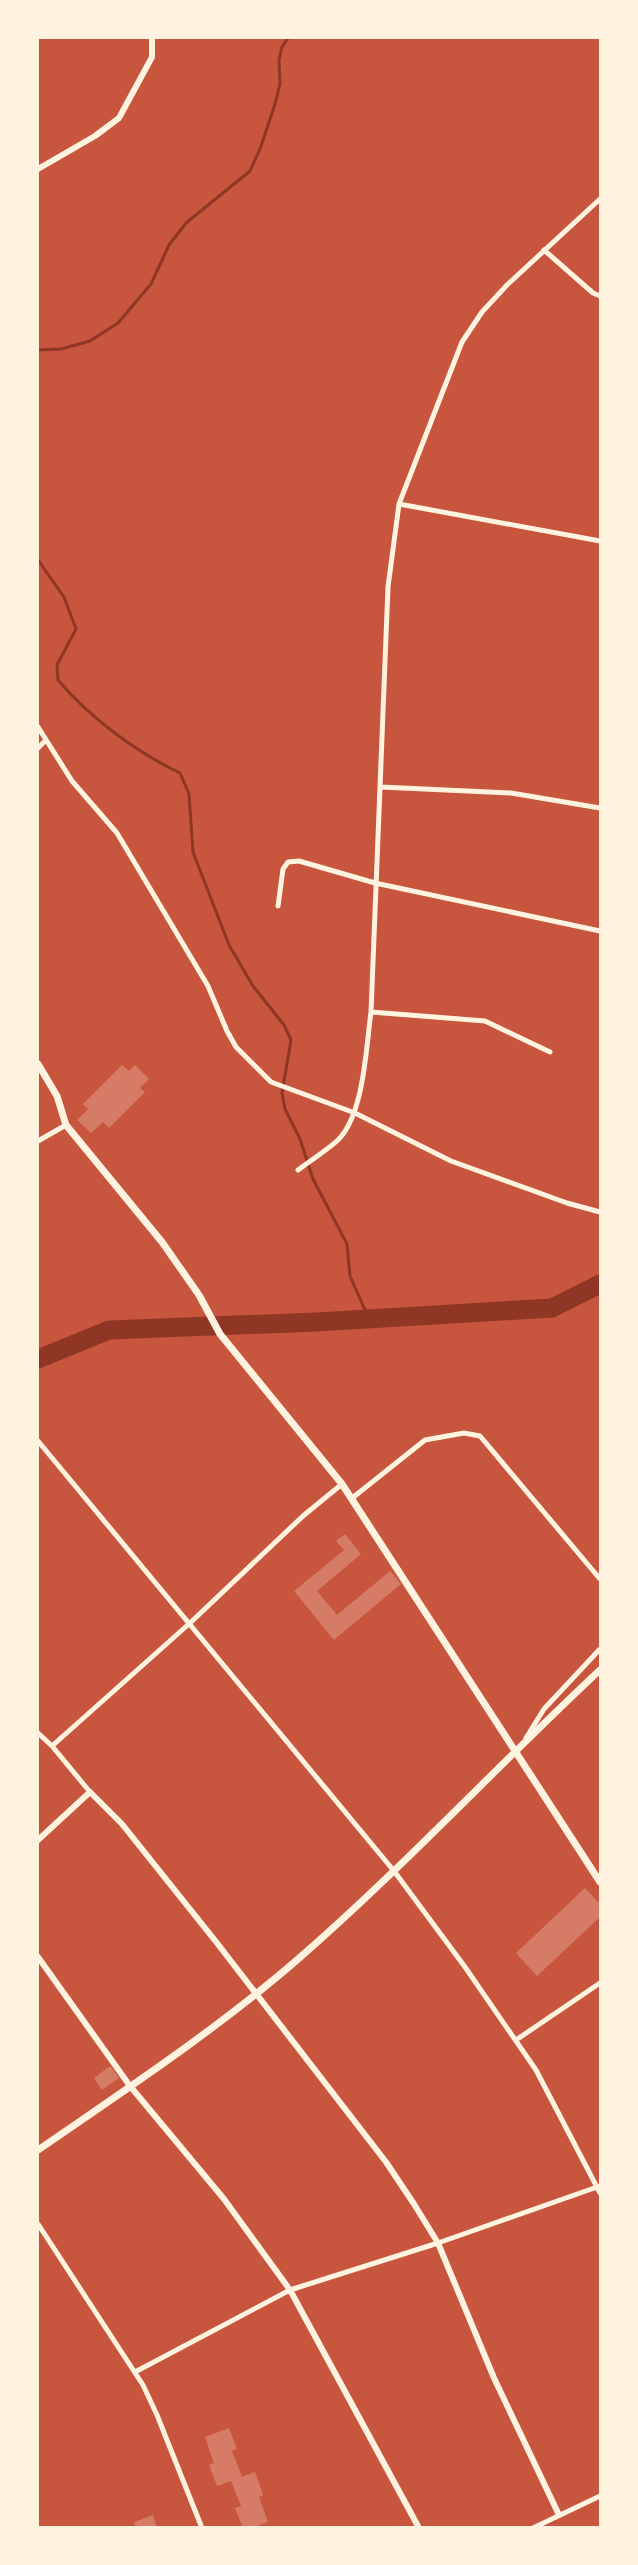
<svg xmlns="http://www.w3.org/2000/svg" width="638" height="2565" font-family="Commissioner,sans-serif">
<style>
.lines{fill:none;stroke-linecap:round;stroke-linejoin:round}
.stream{stroke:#8f3625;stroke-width:3}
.river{stroke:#8f3625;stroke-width:19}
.building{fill:#d67c66}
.minor{stroke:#fff3e0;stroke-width:5}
.tertiary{stroke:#fff3e0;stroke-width:6}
.secondary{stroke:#fff3e0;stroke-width:7}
</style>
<rect width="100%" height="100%" fill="#c8553d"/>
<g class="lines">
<path class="stream" d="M38,350L61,349L90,341L118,323L151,284L169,245L186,223L250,171L260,149L275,104L280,84L279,60L282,47L288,38
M38,560L64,597L76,629L57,665L58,680C89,717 136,752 180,773L189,794L193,852L229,945L253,986L284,1025L291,1040L282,1093L285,1109L300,1139L313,1179L347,1244L350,1276L365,1310L372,1318"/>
<path class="river" d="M38,1359L109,1330L317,1322L552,1308L600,1284"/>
</g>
<path class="building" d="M122,1065L129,1071L135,1065L149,1079L140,1088L145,1092L109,1128L103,1122L91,1133L77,1120L88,1109L83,1104Z
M345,1534L361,1554L317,1591L337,1615L390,1571L401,1584L334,1640L294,1591L344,1550L336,1541Z
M585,1888L600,1904V1917L537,1976L516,1953Z
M110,2066L119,2078L102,2090L94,2078Z
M229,2428L237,2449L232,2451L242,2477L255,2472L263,2495L259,2497L268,2522L253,2528H243L235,2508L241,2506L231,2481L217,2486L209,2465L214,2463L205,2437Z
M153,2515L157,2528H136L134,2522Z"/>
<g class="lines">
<path class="minor" d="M544,250L593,293L600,296
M399,504L600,541
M38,727L72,781L117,833L208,986L227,1031L236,1047L271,1082L355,1113L451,1161L567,1203L600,1212
M38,748L45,741
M381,787L511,793L600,808
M278,906L283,869L288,862L299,861L375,883L600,931
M371,1012L485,1021L550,1052
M38,1141L66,1125
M298,1170C311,1160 326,1151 338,1140C364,1114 366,1048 371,1012L388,587L399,504L462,342L482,312L507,285L600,199
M38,1441L394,1871L465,1967L536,2070L600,2193
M351,1499L425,1440L464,1433L480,1436L600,1579
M38,1733L52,1746L90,1792
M526,1738L544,1709L600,1649
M52,1746L190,1623L303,1516L342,1484
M516,2040L600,1983
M38,2224L143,2385L157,2415L202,2528
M135,2372L290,2290L438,2243L600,2186
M533,2528L600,2496"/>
<path class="tertiary" d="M38,169L95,136L119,118L152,57V38
M38,1840L90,1792L122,1824L217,1943L386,2162L414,2204L438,2243L494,2378L559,2515
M38,1957L130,2086L224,2199L290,2290L419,2528"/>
<path class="secondary" d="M38,1064L57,1096L66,1125L162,1242L199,1295L220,1334L342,1484L600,1882
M38,2150C125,2090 216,2030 297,1960C403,1868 498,1765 600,1670"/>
</g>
<rect width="638" height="2565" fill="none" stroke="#fff3e0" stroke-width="78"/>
</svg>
